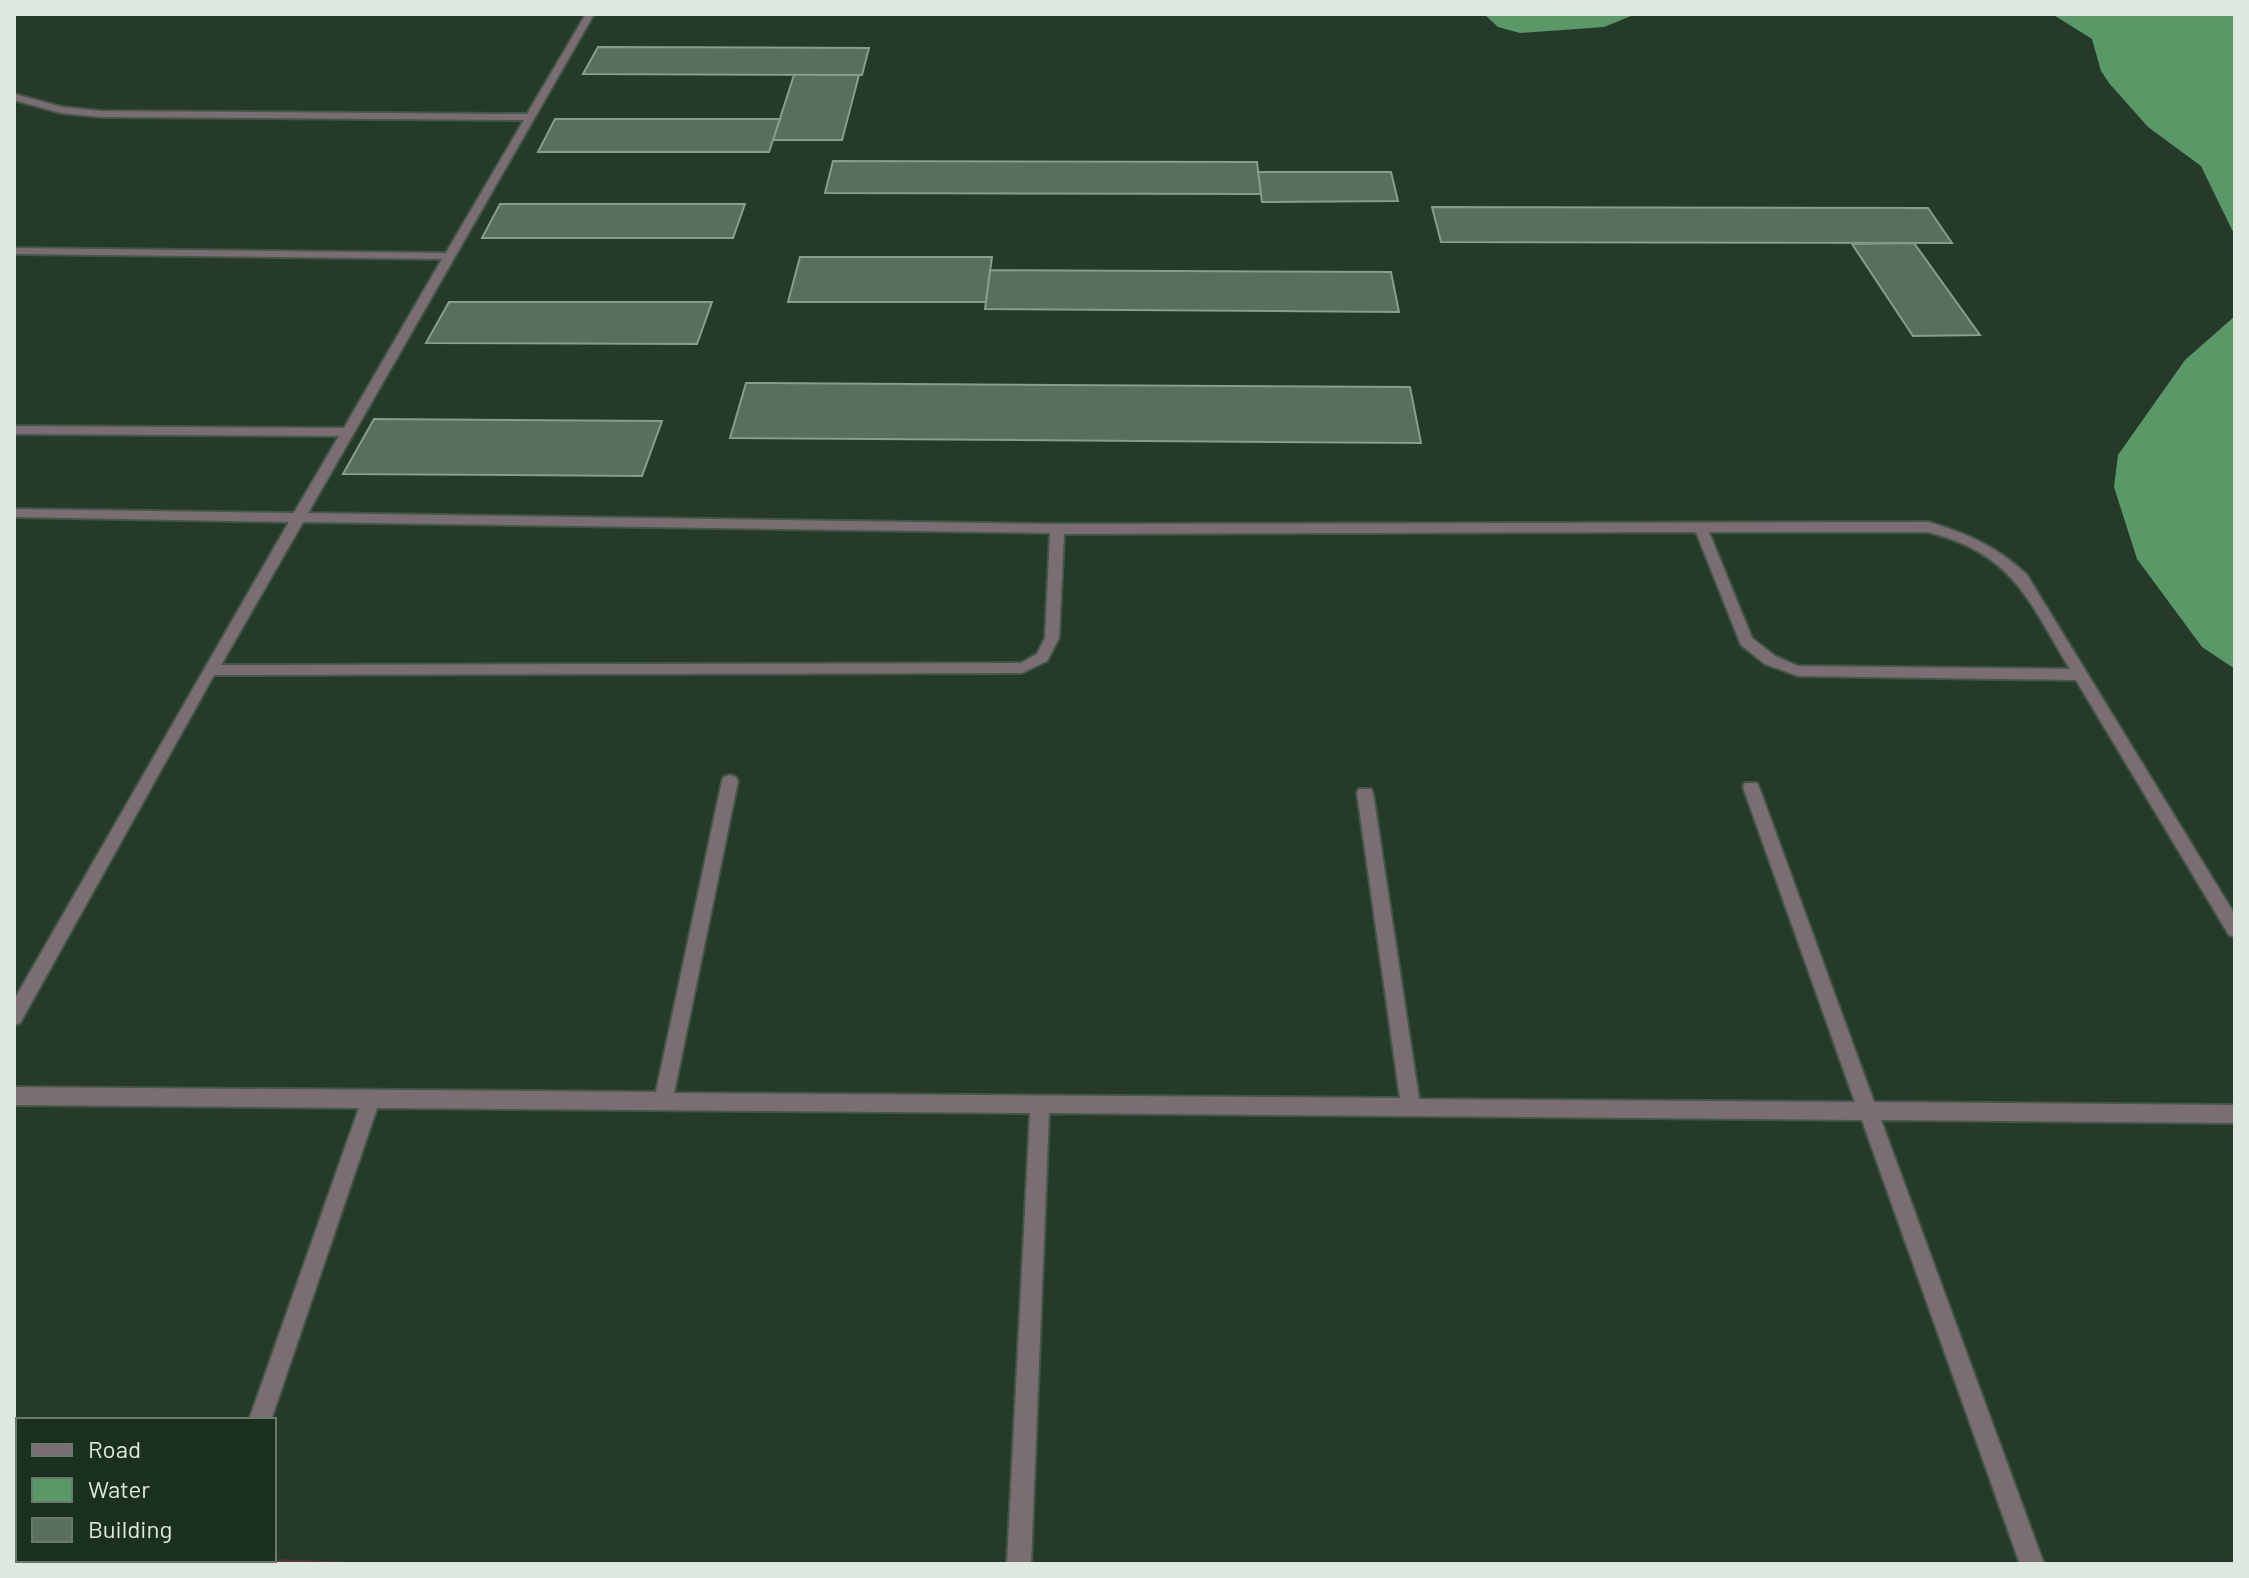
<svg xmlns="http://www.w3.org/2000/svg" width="2249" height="1578" font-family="Barlow,sans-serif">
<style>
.green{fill:#5a323f}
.water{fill:#5b9868}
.building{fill:#596e5c;stroke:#879e8a;stroke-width:2}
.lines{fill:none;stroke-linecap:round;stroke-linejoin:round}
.street-casing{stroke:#435647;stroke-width:4}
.street{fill:#7b6e72;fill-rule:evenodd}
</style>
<rect width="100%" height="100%" fill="#263a2a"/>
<path class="green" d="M14,1549H18V1560L274,1559L401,1564H14Z"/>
<path class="water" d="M1484,14H1636L1604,27L1520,33L1498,27Z
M2052,14H2235V236L2201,166L2148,127L2109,83L2101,71L2092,39Z
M2235,316V669L2202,647L2137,559L2114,487L2118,455L2185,360Z"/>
<path class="building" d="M598,47L869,48L862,75L583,74Z
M794,75H859L842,140H773Z
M555,119H780L769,152H538Z
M833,161L1257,162L1261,194L825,193Z
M1258,172H1391L1398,201L1262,202Z
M500,204H745L733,238H482Z
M1432,207L1928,208L1952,243L1441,242Z
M1914,243L1980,335L1913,336L1852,244Z
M800,257H992L986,302H788Z
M990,270L1391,272L1399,312L985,309Z
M449,302H712L697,344L426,343Z
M746,383L1410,387L1421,443L730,438Z
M374,419L662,421L642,476L343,474Z"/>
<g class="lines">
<defs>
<path id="street" d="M586,14H594L308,513L1057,524L1928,522C1966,533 1998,547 2027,575L2235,915V937L2229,935L2076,680L1798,676L1765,664L1741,645L1696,532L1064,534L1059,638L1047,661L1022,673L214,675L20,1023L14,1025V1000L289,522L14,517V509L294,513L339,436L14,434V426L344,428L442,259L14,254V248L446,253L524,120L101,117L61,113L14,100V94L62,107L101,111L527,114ZM303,522L1050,533L1045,638L1037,654L1021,663L221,665ZM1709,532H1928C2014,554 2028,600 2070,669L1798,666L1775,656L1752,638Z
M730,775L736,777L738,781L674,1093L1400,1098L1357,793L1359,789H1371L1373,793L1419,1099L1855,1102L1743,787L1745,783H1757L1759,787L1874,1102L2235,1105V1123L1881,1120L2044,1564H2020L1862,1120L1049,1113L1031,1564H1007L1030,1113L377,1108L271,1420H249L359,1108L14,1105V1087L656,1092L722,781L724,777Z
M199,1560H223L221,1564H197Z"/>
</defs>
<use href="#street" class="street-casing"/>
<use href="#street" class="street"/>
</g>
<rect width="2249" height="1578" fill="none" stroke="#dde9df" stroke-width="32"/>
<rect x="16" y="1418" width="260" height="144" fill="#1c3020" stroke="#697a6c" stroke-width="2"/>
<rect x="32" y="1444" width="40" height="12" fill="#7b6e72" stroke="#697a6c" stroke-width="2"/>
<text x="88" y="1458" font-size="24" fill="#dde9df">Road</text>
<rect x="32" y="1478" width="40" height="24" fill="#5b9868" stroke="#697a6c" stroke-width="2"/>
<text x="88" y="1498" font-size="24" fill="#dde9df">Water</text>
<rect x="32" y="1518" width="40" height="24" fill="#596e5c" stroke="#697a6c" stroke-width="2"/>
<text x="88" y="1538" font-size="24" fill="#dde9df">Building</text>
</svg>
